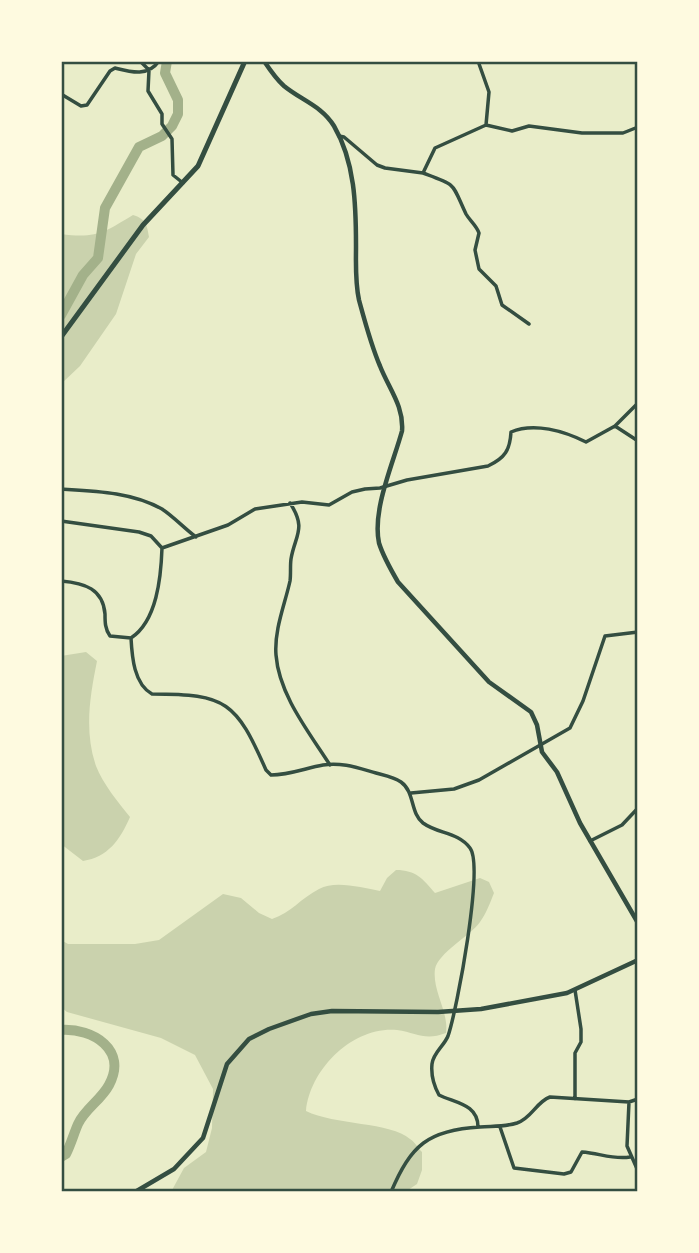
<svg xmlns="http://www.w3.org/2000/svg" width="699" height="1253" font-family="'Work Sans',sans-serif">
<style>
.green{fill:#cad2ad}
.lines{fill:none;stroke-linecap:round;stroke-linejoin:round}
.river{stroke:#a3b18a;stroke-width:10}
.minor{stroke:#344e41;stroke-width:3.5}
.tertiary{stroke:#344e41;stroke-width:4.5}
.primary{stroke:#344e41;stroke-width:5}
.neatline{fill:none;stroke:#344e41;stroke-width:2.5}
</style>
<rect width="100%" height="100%" fill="#e9edc9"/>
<path class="green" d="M133,215C146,219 147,225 149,237L136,254L116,314L80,366L61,384V234C96,239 105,232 133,215Z
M86,652L97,661C90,696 84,731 96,766C103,784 118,802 130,817C120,840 108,857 83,861L61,844V656Z
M396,870C416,870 423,879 435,893L480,878L489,882L494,893C490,903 486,914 480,922C470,936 438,953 435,969C432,991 449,1012 446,1033C425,1041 417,1033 397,1030C353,1026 310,1069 306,1111C334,1125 391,1122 410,1139C415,1142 418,1148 422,1152V1170L417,1184L405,1192H171L184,1168L206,1152L212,1128L213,1089L195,1055L161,1038L67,1012L61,1007V940L68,944H135L159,940L223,894L241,898L259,913L272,919C291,913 301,898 319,889C336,880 362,888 380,891L387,878Z"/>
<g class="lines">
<path class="river" d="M61,315L83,275L98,258L105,208L139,147L162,136L172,126L178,114V100L165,73L167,61
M61,1030C93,1028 128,1050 109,1085C101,1100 85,1109 78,1124C74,1133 71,1144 66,1154L61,1157"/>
<path class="minor" d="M140,61L149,70L148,91L162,114V124L172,139L173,175L183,183
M523,61H528
M61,94L81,106L87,105L110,71L115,68C131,72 148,77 159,61
M486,125L512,131L529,126L582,133H623L638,127
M339,136L344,137L377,165L385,168L423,173L435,148L486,125L489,92L478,61
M423,173C458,186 451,182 466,214C470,221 476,225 479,233L475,250L479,269L496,286L502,305L529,324
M615,426L638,441
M61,489C95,491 132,492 162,509C174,517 184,528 196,537
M290,503C307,529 295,535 291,559C290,566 291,574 290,581C285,604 274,630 276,655C279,695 309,732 330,765
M61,521L139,532L151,536L162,548C161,577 157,621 131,638L110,636C105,629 105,622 105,614C103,589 85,583 61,581
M162,548L228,525L255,509L302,502L329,505L352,492L365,489L380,488L407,480L488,466C505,458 510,450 511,432C534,422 564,431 586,442L615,426L638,403
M131,638C132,657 134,684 152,694C227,694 236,702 266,770L271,775C289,775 306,768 323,765C342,762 358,768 376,773C383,775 394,777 401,782C415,792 410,813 423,823C438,834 458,832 470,848C484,866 457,1010 448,1036C444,1046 433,1053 432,1064C431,1074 434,1086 439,1095C455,1103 478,1104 478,1127
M411,793L454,789L479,780L570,728L583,701L605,636L638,632
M590,841L622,825L638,808
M575,1099V1053L581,1042V1029L575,990
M629,1102L627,1146L638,1171
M500,1127L514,1168L564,1174L571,1172L582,1152C599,1153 613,1160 630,1157
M391,1192C411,1145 428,1130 480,1127C493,1126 504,1127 517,1123C532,1118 536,1102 550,1097L629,1102L638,1099"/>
<path class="tertiary" d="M264,61C270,70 276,79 284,86C301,100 322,106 334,126C355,162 356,205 356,246C356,264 355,282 359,300C365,322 371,345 380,366C389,389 404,406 402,431C393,464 372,510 379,543C383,556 391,570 398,582L489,682L531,712L537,725L542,752L557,772L580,823L638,923
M135,1192L174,1169L203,1138L227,1064L249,1039L269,1029L311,1014L332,1011L438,1012L481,1009L567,993L638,960"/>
<path class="primary" d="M61,337L143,225L198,166L245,61"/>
</g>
<rect width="699" height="1253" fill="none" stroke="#fefae0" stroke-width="126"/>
<rect x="63" y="63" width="573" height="1127" class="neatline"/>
</svg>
